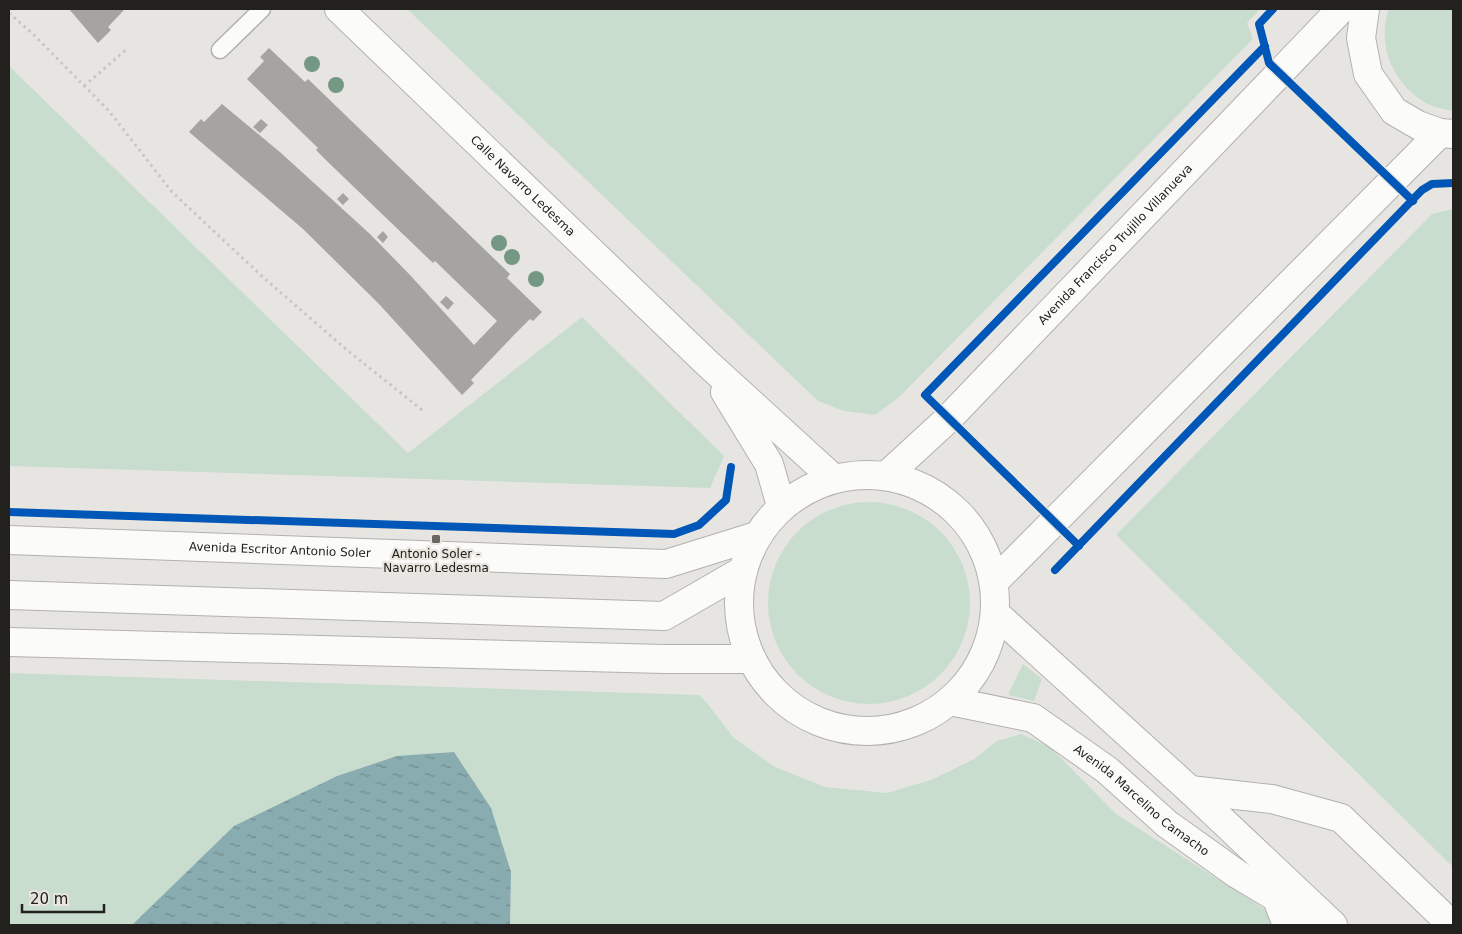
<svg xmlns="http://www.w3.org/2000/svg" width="1462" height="934" font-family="'DejaVu Sans',sans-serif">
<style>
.grass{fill:#c9ddce}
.water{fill:url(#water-ripples)}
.building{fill:#a6a4a3}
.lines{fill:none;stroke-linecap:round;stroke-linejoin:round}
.lane-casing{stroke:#b2b1ae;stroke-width:19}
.street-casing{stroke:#b2b1ae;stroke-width:30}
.secondary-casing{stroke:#b2b1ae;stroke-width:30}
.primary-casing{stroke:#b2b1ae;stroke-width:30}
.path{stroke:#c6c6c3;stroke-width:3;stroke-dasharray:2.5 4;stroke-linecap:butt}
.lane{stroke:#fbfbfa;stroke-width:16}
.street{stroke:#fbfbfa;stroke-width:28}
.secondary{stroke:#fbfbfa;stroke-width:28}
.primary{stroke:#fbfbfa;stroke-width:28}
.cycleway-casing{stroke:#e9e6df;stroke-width:11}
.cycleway{stroke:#0057b8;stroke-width:8}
.tree{fill:#759884}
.poi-dot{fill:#676662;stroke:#e9e6df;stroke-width:2}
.labels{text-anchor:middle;stroke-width:4.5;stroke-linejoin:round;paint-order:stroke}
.street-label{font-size:12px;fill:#22211e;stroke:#e9e6df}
.poi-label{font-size:12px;fill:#22211e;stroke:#e9e6df}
</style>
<defs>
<pattern id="water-ripples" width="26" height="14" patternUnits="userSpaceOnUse" patternTransform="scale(1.25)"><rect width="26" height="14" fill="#88acb0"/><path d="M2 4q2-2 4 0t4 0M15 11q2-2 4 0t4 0" fill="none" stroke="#6f8c8f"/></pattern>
</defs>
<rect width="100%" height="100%" fill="#e7e5e1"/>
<path class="grass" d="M407,9H1260L1247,23L1253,39L899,397L875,415L844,411L818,401Z
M1389,9H1453V111C1444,109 1432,107 1424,102C1393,83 1376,44 1389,9Z
M9,66L408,453L582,317L724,456L710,488L9,466Z
M1453,209V867L1116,535L1432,214Z
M768 603a101 101 0 1 1 202 0a101 101 0 1 1-202 0Z
M1023,664L1042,679L1034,701L1008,695Z
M9,673L699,695L707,703L733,737L775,767L825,787L887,793L931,780L974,759L997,741L1021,734L1050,747L1116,814L1266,910L1275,925H510L511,872L397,756L337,776L235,826L132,925H9Z"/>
<path class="water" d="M454,752L491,808L511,872L510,925H132L234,826L337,776L397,756Z"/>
<path class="building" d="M69,9H125L108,27L111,30L98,43Z
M269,48L305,82L308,79L510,274L507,278L542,312L533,321L530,319L513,336L471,380L474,383L462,395L379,304L303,229L189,132L201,119L204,122L222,104L281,153L370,234L410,275L474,345L497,321L435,261L433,263L330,164L316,150L318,148L247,79L264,61L260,57Z
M261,119L268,125L260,133L253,127Z
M343,193L349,199L343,205L337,199Z
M383,231L388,237L383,243L377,237Z
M446,296L454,303L448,310L440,302Z"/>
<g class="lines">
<defs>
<path id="lane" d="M220,50L262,9"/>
<path id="street" d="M1190,790L1272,799L1341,818L1452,925
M1277,899L1287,925"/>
<g id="secondary">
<path id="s1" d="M339,9L707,363L833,478"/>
<path d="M1365,9L1361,38L1368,74L1394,111L1418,125L1440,133L1453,134"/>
<path d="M725,392L769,464L781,506"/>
<path id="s2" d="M886,476L948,419L1341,9"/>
<path id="s3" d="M9,540L666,564L756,536"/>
<path d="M994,582L1440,133"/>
<path d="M9,595L664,616L742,571"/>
<path d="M9,642L665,659H751"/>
</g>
<g id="primary">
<circle cx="867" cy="603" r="128"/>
<path d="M995,613L1190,790L1333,925"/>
<path id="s4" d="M950,701L1033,718L1107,770L1167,824L1237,874L1309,917"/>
</g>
</defs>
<use href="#lane" class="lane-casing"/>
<use href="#street" class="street-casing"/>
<use href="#secondary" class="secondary-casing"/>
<use href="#primary" class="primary-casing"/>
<path class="path" d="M9,13L34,35L109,111L172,192L265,279L347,350L422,410
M84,86L128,48"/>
<use href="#lane" class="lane"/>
<use href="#street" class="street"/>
<use href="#secondary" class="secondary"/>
<use href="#primary" class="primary"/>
<defs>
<path id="cycleway" d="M1273,9L1259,24L1269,63L1413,201
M9,512L674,534L699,525L726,500L731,467
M1079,546L925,395L1265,46
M1055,570L1422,190L1432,184L1453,183"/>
</defs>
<use href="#cycleway" class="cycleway-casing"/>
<use href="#cycleway" class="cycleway"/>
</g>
<g class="tree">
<circle cx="312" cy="64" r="8"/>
<circle cx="336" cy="85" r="8"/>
<circle cx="499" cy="243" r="8"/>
<circle cx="512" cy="257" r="8"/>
<circle cx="536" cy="279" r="8"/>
</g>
<rect class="poi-dot" x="431" y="534" width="10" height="10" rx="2.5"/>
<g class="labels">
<g class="street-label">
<text dy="4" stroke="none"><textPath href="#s1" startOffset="255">Calle Navarro Ledesma</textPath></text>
<text dy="4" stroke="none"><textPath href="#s2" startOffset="326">Avenida Francisco Trujillo Villanueva</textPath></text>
<text dy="4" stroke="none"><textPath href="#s3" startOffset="271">Avenida Escritor Antonio Soler</textPath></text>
<text dy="4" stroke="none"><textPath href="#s4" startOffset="221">Avenida Marcelino Camacho</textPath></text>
</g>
<g class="poi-label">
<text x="436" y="558">Antonio Soler -<tspan x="436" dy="14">Navarro Ledesma</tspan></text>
</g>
</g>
<rect width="1462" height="934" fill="none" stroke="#22211e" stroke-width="20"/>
<path d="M22 904v8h82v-8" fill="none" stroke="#22211e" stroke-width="2.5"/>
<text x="30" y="904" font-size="15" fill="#22211e" stroke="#e9e6df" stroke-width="4" paint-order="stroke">20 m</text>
</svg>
